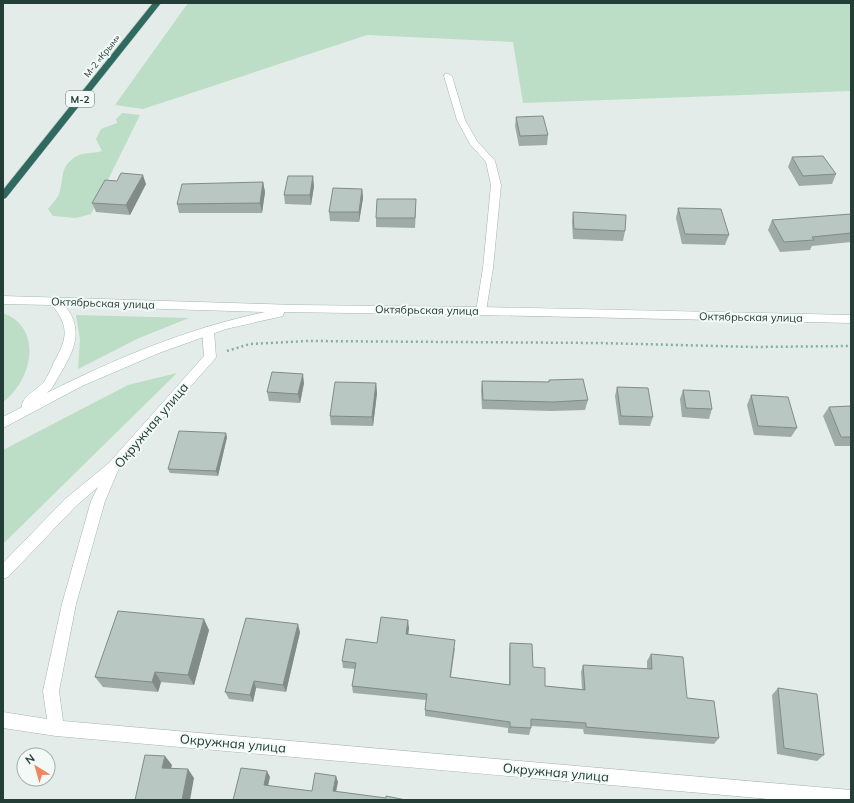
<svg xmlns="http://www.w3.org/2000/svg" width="854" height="803" font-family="Mulish,sans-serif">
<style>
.green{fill:#bcddc6}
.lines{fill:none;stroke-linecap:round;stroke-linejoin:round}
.lane-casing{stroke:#a6b4af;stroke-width:1}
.street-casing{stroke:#a6b4af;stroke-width:1}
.secondary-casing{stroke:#a1b8b1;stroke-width:1}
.highway-casing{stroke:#c1c9c7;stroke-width:1}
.path{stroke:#84afa3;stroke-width:2.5;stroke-dasharray:2 3;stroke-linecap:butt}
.lane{fill:#fff;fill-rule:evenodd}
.street{fill:#fff;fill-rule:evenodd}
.secondary{fill:#fff;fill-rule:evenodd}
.highway{fill:#2f695f;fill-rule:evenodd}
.wall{fill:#9eaba6}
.shaded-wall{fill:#818b87}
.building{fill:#b8c7c1;stroke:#818b87}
.labels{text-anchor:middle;stroke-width:4;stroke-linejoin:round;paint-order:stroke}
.far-street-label{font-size:9px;fill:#233d37;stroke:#f3f9f6}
.shield{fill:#f3f9f6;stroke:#617570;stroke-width:1}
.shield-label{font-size:10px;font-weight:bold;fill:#233d37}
.street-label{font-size:11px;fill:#233d37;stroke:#f3f9f6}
.near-street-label{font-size:13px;fill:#233d37;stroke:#f3f9f6}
</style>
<rect width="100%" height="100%" fill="#e3ece8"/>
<path class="green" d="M188,3H851V91L523,103L513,42L367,35L143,109L115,105Z
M122,113L140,115L91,214L76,218L53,216L48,209C52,204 59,197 60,191C64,175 60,166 77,156C83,152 94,154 102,151L96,139L101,129L117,123L116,119Z
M3,313C44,328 32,381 3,402Z
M76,315L189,318L139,338L78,369L80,339Z
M177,373L3,544V450L128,385Z"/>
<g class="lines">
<defs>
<path id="lane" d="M445,74H448L452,76L465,120L477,141L495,161L501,185L493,268L486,311L485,314H477L476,311L483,268L491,185L486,162L470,144L457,120L444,76Z"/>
<path id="street" d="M208,327L212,328L214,331L216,357L214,360L120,466L105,501L76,604L59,691L63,721L851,790V800H780L56,736L3,728V712L47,719L43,691L62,604L91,501L98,487L75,507L8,577L3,579V563L65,499L109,463L204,356L202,331L204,328Z"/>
<path id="secondary" d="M3,296L297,305L481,307L851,315V323L481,315L284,312L283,316L226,329L159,353L82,386L3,428V417L22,407C21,397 38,389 44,382C48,376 51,369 54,362C67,339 70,327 52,305L3,304ZM65,306L265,312C189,328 116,358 47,393L52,388C67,361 89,335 65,306Z"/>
<path id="highway" d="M153,3H161L6,198L3,199V190Z"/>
</defs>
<use href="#lane" class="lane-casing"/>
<use href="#street" class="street-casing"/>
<use href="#secondary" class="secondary-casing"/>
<use href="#highway" class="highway-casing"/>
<path class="path" d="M227,351L250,344L308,341L600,343L755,347L851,346"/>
<use href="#lane" class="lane"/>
<use href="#street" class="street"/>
<use href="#secondary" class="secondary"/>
<use href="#highway" class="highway"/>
</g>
<path class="wall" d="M516,117L548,135L547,145L519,146L515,126Z
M792,157L836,174L832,184L799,186L788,167Z
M117,181L146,184L130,215L96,212L92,203Z
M263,182L265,192L262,213H179L177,204Z
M314,186L311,205L285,204L284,195Z
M362,189L363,198L359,222L330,221L329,212Z
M678,208L729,235L725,245L682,244L676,218Z
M416,209L415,228L376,227V218Z
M573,212L625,231L623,241L573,239L572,222Z
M851,214V242L812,246L810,250L780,252L768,230L772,220Z
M549,380L588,400L585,410L551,411L482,409L481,390L482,381L549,382Z
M304,383L300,403L269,401L267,392Z
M376,383L377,393L373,426L331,425L330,416Z
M617,387L653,417L650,426L619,425L615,396Z
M683,390L712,409L709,419L682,417L680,399Z
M751,395L797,428L791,437L754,435L747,405Z
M851,406V446H835L823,416L829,407Z
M227,437L218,476L170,473L168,469Z
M409,628L408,635L455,648L451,677L509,685V650L510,643L533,667L545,686L582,689L581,672L583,665L647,669V661L651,654L719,738L714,744L584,734L583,729L531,726V728L529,735L508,733V728L425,716V710L426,700L353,693L352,686L355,669L343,668L342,661L377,643Z
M209,630L194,685L161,682L158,692L103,687L95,677Z
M300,632L286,692L256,688L253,702L229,699L225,692Z
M778,688L824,755L817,761L777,754L772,695Z"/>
<path class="shaded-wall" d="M143,175L146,184L130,215L126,205Z
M313,176L314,186L311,205L310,195Z
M263,182L265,192L262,213L260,203Z
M362,189L363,198L359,222V212Z
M303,374L304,383L300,403L298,394Z
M376,383L377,393L373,426L372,417Z
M226,433L227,437L218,476L216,471Z
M204,619L209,630L194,685L188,675Z
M408,620L409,628L407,642L406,634Z
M298,624L300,632L286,692L283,685Z
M155,672L161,682L158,692L152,682Z
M254,681L256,688L253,702L250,695Z
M165,756L172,765L169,777L162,768Z
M188,769L194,778L190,800H182Z
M267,771L270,777L267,791L264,785Z
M336,776L338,782L335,797L333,791Z"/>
<path class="building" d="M543,116L548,135L520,136L516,117Z
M823,156L836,174L803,176L792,157Z
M121,173L143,175L126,205L92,203L105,180L117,181Z
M288,176H313L310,195H284Z
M263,182L260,203L177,204L182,184Z
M333,188L362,189L359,212H329Z
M377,199H416L415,218H376Z
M678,208L721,209L729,235L685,234Z
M573,212L626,215L625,231L574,229Z
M851,214V233L812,237L814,240L784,242L772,220Z
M272,372L303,374L298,394L267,392Z
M583,379L588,400L553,402L483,400L482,381L549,382V380Z
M335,382L376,383L372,417L330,416Z
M617,387L648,388L653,417L621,416Z
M683,390L709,391L712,409L686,408Z
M751,395L788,397L797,428L758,426Z
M851,406V437H841L829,407Z
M179,431L226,433L216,471L168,469Z
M118,611L204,619L188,675L155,672L152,682L95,677Z
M381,617L408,620L406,634L455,640L450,677L510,685V643L532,644L533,667L545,668V686L585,690L583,665L652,669L651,654L683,657L687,698L714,701L719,738L586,727V723L531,719V728L510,727V722L425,710L427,694L352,686L356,663L342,661L346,639L377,643Z
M246,618L298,624L283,685L254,681L250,695L225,692Z
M778,688L817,694L824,755L784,748Z
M145,755L165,756L162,768L188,769L182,800H135Z
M241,768L267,771L264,785L312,791L315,773L336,776L333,791L386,798V796L406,800H233Z"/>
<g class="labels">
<g class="far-street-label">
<text transform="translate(102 56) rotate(-51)" y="3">М-2 «Крым»</text>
</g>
<rect class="shield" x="66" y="91" width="28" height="16" rx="3"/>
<g class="shield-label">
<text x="80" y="103">М-2</text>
</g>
<g class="street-label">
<text transform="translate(103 303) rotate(2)" y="4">Октябрьская улица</text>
<text transform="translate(427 310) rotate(1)" y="4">Октябрьская улица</text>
<text transform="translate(751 317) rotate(1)" y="4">Октябрьская улица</text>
</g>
<g class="near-street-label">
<text transform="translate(151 425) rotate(-50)" y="5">Окружная улица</text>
<text transform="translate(233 743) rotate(5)" y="5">Окружная улица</text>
<text transform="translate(556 772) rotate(5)" y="5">Окружная улица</text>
</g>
</g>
<rect width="854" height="803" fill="none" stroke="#233d37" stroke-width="8"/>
<g transform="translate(36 767) rotate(323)"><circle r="19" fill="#f3f9f6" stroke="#a0aeaa"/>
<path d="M0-3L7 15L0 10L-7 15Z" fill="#ef875e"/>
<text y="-6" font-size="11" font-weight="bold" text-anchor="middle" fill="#233d37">N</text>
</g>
</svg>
